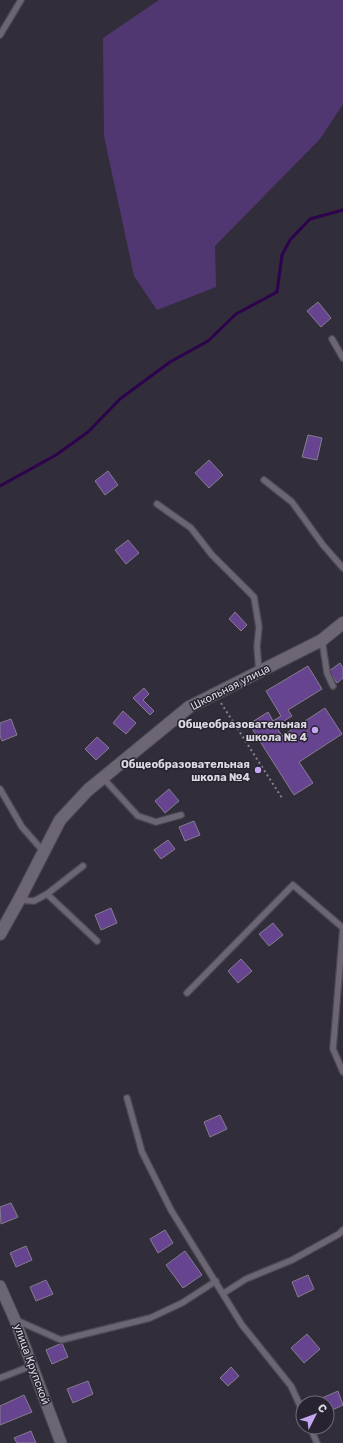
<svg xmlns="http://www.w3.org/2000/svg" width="343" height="1443" font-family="Rubik,sans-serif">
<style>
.green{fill:#513771}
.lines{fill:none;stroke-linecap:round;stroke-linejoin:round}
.stream{stroke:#2c034c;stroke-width:3}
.building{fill:#66448f;stroke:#847d8e}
.service-casing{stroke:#4c4853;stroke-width:8}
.minor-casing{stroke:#4c4853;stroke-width:13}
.tertiary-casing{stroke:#4c4853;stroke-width:14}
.path{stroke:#86828d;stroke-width:2;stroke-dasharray:2 3;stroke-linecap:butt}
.service{stroke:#6b6574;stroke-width:5.5}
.minor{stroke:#6b6574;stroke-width:11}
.tertiary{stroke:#6b6574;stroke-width:12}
.poi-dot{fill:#c5a6f0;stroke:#282330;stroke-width:1.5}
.labels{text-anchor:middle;stroke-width:3;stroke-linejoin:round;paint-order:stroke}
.street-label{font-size:11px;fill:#dbd8e1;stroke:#282330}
.poi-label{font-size:11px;font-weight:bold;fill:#dbd8e1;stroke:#282330;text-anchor:end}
</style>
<rect width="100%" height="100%" fill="#322d3a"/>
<path class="green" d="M159,0H343V104L320,139L215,246L216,287L157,310L134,276L104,136L103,38Z"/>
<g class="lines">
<path class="stream" d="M0,486L56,455L88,432L120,399L170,362L208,341L236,314L277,292L282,255L290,240L310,219L343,210"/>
</g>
<path class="building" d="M318,302L331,318L321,327L307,311Z
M308,435L322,438L317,460L302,457Z
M209,460L223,475L209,488L195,473Z
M108,471L118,485L105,495L95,481Z
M128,540L139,553L126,564L115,550Z
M235,612L247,625L241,631L229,619Z
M340,663L343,668V678L337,683L329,671Z
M308,666L322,689L288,710L292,716L276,726L282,736L325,708L342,734L299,762L313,783L294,795L249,724L268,712L273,721L281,716L266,691Z
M144,688L149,694L143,700L154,711L150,715L133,698Z
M123,711L136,723L126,734L113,723Z
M11,719L17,735L2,741L0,736V723Z
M97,737L109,748L96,760L85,749Z
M169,789L179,801L165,813L155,801Z
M194,821L200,835L185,841L179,827Z
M168,840L175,849L161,859L154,850Z
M111,908L117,923L101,930L95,915Z
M273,923L283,935L269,946L259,934Z
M241,959L252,971L238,983L228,971Z
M220,1115L227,1129L210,1137L204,1122Z
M11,1203L18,1217L1,1224L0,1207Z
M165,1230L173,1243L158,1253L150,1239Z
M26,1246L32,1260L16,1267L10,1253Z
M185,1251L202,1275L183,1288L166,1265Z
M308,1275L314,1289L298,1297L292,1282Z
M46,1280L53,1294L36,1301L30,1287Z
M307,1334L320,1349L304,1363L291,1348Z
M62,1343L68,1357L52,1364L46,1350Z
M231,1367L239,1376L228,1386L220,1378Z
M88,1381L93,1394L73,1403L67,1389Z
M338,1391L343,1405L328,1412L327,1403H324L322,1398Z
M24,1395L32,1412L0,1425V1406Z
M31,1431L36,1443H17L14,1438Z"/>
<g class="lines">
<defs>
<path id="service" d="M0,35L21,0
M332,339L343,358
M264,480L292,502L323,545L343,568
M157,504L191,528L212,555L254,597L259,627L257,646L259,672
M322,640L327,673L333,686
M103,778L138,816L156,822L181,815
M0,789L22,827L43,851
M47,894L83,866
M19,900L34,901L47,894L97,941
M343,928L333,1049L343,1072
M187,993L293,885L343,928
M127,1098L142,1152L171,1210L242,1325L291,1386L303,1412
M224,1293L246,1279L292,1260L339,1234L343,1230
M16,1320L61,1340L150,1318L182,1303L216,1281
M0,1378L31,1366
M310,1427L317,1443"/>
<path id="minor" d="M0,1286L15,1320L61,1443"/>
<path id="tertiary" d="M0,934L19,900L60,820L88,790L189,707L322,640L343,623"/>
</defs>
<use href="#service" class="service-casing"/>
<use href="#minor" class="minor-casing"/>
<use href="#tertiary" class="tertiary-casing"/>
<path class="path" d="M221,703L282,798"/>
<use href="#service" class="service"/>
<use href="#minor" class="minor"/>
<use href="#tertiary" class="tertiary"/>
</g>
<g class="poi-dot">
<circle cx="315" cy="730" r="4"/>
<circle cx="258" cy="770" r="4"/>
</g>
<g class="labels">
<g class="street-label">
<text transform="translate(230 687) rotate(-27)" y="4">Школьная улица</text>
<text transform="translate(32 1364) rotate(70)" y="4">улица Крупской</text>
</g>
<g class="poi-label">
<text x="307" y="728">Общеобразовательная<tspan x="307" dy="13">школа № 4</tspan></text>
<text x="250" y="768">Общеобразовательная<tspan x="250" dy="13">школа №4</tspan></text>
</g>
</g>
<g transform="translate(315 1415) rotate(48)"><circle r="19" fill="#282330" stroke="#706b77"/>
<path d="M0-3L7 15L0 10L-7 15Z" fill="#c5a6f0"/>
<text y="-6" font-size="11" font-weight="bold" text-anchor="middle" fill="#dbd8e1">С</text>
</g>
</svg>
